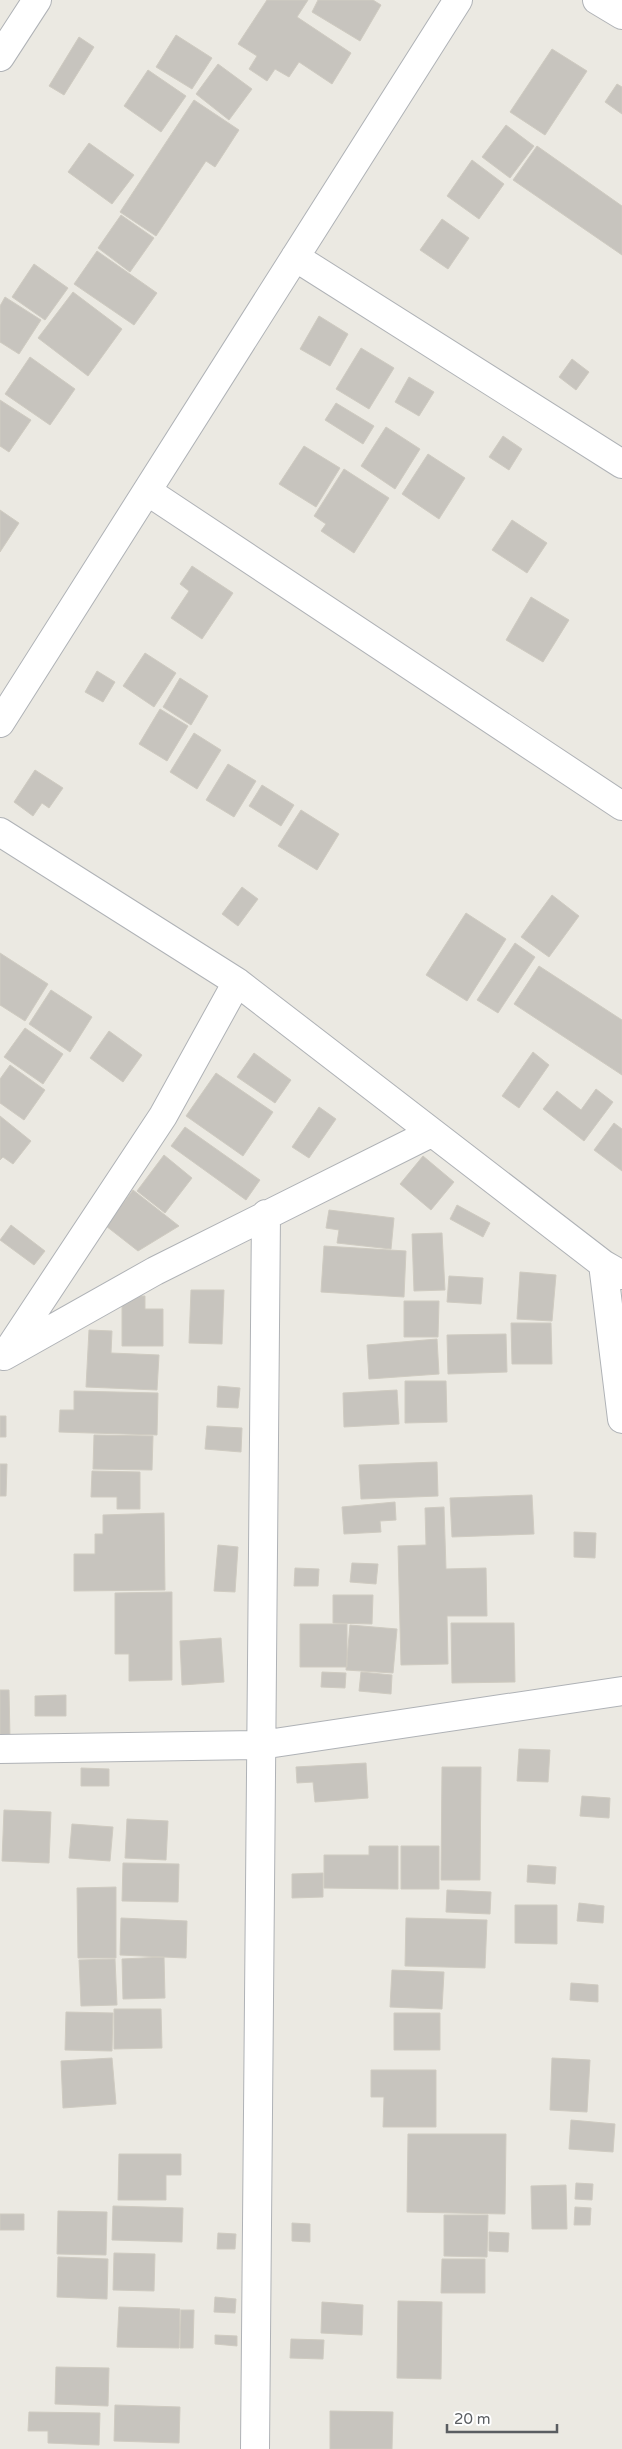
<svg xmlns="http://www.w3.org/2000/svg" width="622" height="2449" font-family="'Varela Round',sans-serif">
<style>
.building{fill:#c7c4be;stroke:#cfcbc1}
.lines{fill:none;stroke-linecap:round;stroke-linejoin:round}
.minor-casing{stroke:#afb2b6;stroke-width:30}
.minor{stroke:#fff;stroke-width:28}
</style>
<rect width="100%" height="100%" fill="#ebe9e2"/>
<path class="building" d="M267,0H308L297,17L351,53L332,84L299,62L289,77L275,69L267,81L249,69L257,56L238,44Z
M318,0H373L381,5L360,41L312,12Z
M176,35L212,58L192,89L156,67Z
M79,37L94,47L64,95L49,86Z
M552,49L587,71L545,135L510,112Z
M218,64L252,89L229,120L196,94Z
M148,70L186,96L161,132L124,106Z
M617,84L622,87V114L605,102Z
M194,100L239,130L215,167L206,161L156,236L120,212Z
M506,125L534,146L510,178L482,157Z
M89,143L134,175L112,204L68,172Z
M537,146L622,206V255L513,180Z
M472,160L504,184L479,219L447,196Z
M121,215L154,238L130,272L98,248Z
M442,219L469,238L448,269L420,250Z
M97,251L157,293L134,325L74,284Z
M34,264L68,288L45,320L12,297Z
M73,292L122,329L88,376L38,338Z
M5,297L41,320L19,354L0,342V306Z
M319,316L348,334L330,366L300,349Z
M361,348L394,368L369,409L336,389Z
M30,357L75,389L50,425L5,394Z
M572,359L589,372L576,390L559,377Z
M409,377L434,392L419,416L395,402Z
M0,400L31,420L9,452L0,446Z
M336,403L374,426L363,444L325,420Z
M386,427L420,449L395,489L361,466Z
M503,436L522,449L509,470L489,457Z
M304,446L340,468L316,507L279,484Z
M428,454L465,478L439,519L402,494Z
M344,469L389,498L354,553L321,531L326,524L314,516Z
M0,510L19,523L0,552Z
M512,520L547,543L527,573L492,550Z
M192,566L233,593L202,639L171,618L189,591L180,584Z
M531,597L569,620L543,662L506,640Z
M145,653L176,673L154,707L123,686Z
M97,671L115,682L103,702L85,692Z
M180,678L208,696L191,725L163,707Z
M160,709L188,726L167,761L139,744Z
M194,733L221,750L197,789L170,772Z
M228,764L256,781L234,817L206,800Z
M35,770L63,788L49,808L42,803L33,816L14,802Z
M262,785L294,805L281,826L249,806Z
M301,810L339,834L317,870L278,846Z
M242,887L258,899L238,926L222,914Z
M552,895L579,916L549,957L521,937Z
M466,913L506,939L467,1001L426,975Z
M515,943L535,957L498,1013L477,1000Z
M0,953L48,984L25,1021L0,1005Z
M539,966L622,1020V1075L514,1004Z
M51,990L92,1017L70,1052L29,1024Z
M25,1028L63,1054L43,1084L4,1057Z
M109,1031L142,1055L123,1082L90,1058Z
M533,1052L549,1065L519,1108L502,1096Z
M254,1053L291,1080L275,1103L237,1077Z
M10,1065L45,1090L24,1120L0,1103V1079Z
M216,1073L273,1112L243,1156L186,1116Z
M596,1089L613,1102L584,1141L543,1109L557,1091L581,1110Z
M319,1107L336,1119L309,1158L292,1147Z
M0,1116L31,1141L13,1164L3,1157L0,1160Z
M614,1123L622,1129V1171L594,1150Z
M185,1127L260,1180L246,1200L171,1146Z
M164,1155L192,1178L165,1213L137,1191Z
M423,1156L454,1182L431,1210L400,1184Z
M133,1190L179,1226L138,1251L106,1226Z
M457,1205L490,1223L483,1237L450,1219Z
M329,1210L394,1218L391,1249L337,1243L339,1230L326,1228Z
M11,1225L45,1251L34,1265L0,1240Z
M442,1233L445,1290L414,1291L412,1234Z
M324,1246L406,1251L404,1297L321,1292Z
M520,1272L556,1275L552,1321L517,1319Z
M449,1276L483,1278L481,1304L447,1302Z
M191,1290H224L222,1344L189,1343Z
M122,1296H145V1309H163V1346H122Z
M404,1301H439L438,1337H404Z
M511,1323H551L552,1364H512Z
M89,1330L112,1331L111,1353L159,1355L157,1390L86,1387Z
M506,1334L507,1372L448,1374L447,1335Z
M437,1339L439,1374L369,1379L367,1345Z
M405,1381H446L447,1422L405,1423Z
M218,1386L240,1388L238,1408L217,1407Z
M397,1390L399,1424L344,1427L343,1393Z
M74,1391L158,1393L157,1435L59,1432L60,1410H74Z
M0,1416H6V1437H0Z
M207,1426L242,1428L241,1452L205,1449Z
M94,1435L153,1436L152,1470L93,1469Z
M437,1462L438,1496L361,1499L359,1465Z
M0,1464H7L6,1496H0Z
M92,1471L140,1472V1509H117V1497H91Z
M532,1495L534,1534L452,1537L450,1498Z
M395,1502L396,1520L380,1521L381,1532L344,1534L342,1507Z
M444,1507L446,1569L486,1568L487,1616H447L448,1664L401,1665L398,1546L426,1545L425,1508Z
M164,1513L165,1590L74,1591V1554H95V1534H103V1515Z
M574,1532L596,1533L595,1558L574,1557Z
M218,1545L238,1547L235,1592L214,1591Z
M352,1563L378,1564L376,1584L350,1582Z
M295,1568L319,1569L318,1586H294Z
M172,1592V1680L129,1681V1654H115V1593Z
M333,1595H373L372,1624L333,1623Z
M451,1623H514L515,1682L452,1683Z
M300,1624H347V1667H300Z
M350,1625L397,1629L393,1673L346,1670Z
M221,1638L224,1682L182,1685L180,1641Z
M322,1672L346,1673L345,1688L321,1687Z
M361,1672L392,1675L391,1694L359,1691Z
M0,1690H9L10,1739H0Z
M66,1695V1716H35V1696Z
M519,1749L550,1750L548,1782L517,1781Z
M366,1763L368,1798L315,1802L313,1782L297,1783L296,1767Z
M442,1767H481L480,1880H441Z
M81,1768L109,1769V1786H81Z
M582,1796L610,1798L609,1818L580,1816Z
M4,1810L51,1812L49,1863L2,1861Z
M127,1819L168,1821L166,1860L125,1858Z
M72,1824L113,1827L110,1861L69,1858Z
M369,1846H398V1889L324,1888V1855H369Z
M401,1846H439V1889H401Z
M123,1863L179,1864L178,1902L122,1901Z
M528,1865L556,1867L555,1884L527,1882Z
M323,1873V1897L292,1898V1874Z
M116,1887V1958H78L77,1888Z
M447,1890L491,1892L490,1914L446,1912Z
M579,1903L604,1906L603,1923L577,1921Z
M515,1905H557V1944L515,1943Z
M121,1918L187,1921L186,1958L120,1955Z
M406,1918L487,1920L485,1968L405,1966Z
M164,1957L165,1998L123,1999L122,1959Z
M115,1959L117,2005L81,2006L79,1960Z
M392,1970L444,1972L442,2009L390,2007Z
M571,1983L598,1985V2002L570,2000Z
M114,2009H161L162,2048L114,2049Z
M66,2012L113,2013L112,2051L65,2050Z
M394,2013H440V2050H394Z
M112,2058L116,2104L63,2108L61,2061Z
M552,2058L590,2060L587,2112L550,2110Z
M371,2070H436V2127H383L384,2097H371Z
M571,2120L615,2124L613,2152L569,2149Z
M408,2134H506L505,2214L407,2212Z
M119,2154H181V2175H166V2200H118Z
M576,2183L593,2184L592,2200L575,2199Z
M566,2185L567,2229H532L531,2186Z
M113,2206L183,2208L182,2242L112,2240Z
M575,2207L591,2208L590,2225H574Z
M58,2211L107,2212L106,2255L57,2254Z
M0,2214H24V2230H0Z
M444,2215H488L487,2257L444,2256Z
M292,2223L310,2224V2242L292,2241Z
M489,2232L509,2233L508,2252L489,2251Z
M218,2233L236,2234L235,2249H217Z
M114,2253L155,2254L154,2291L113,2290Z
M58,2257L108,2259L107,2299L57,2297Z
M442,2259H485V2293H441Z
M215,2297L236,2299L235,2313L214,2312Z
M398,2301L442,2302L441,2379L397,2378Z
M322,2302L363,2305L362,2335L321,2333Z
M119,2307L180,2309L179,2348L117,2347Z
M181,2310H194L193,2348H180Z
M215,2335L237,2336V2346L215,2344Z
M291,2339L324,2340L323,2359L290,2358Z
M56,2367L109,2368L108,2406L55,2404Z
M115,2405L180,2407L179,2443L114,2441Z
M330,2411L393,2412L392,2449H330Z
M29,2412L100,2413L99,2445L48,2443V2431H28Z"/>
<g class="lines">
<defs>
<path id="minor" d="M597,0L622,15
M0,57L37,0
M295,257L622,464
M147,491L622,806
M0,723L458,0
M0,832L237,982L603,1264L622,1275
M603,1264L622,1419
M7,1352L163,1116L237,982
M4,1356L155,1271L431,1133
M0,1749L261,1745L622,1691
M255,2449L266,1214"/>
</defs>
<use href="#minor" class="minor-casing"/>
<use href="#minor" class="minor"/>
</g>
<path d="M447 2424v8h110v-8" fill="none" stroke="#5a5d61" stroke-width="2.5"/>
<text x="454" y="2424" font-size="15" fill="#5a5d61" stroke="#ffffff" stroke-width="4" paint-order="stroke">20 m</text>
</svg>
